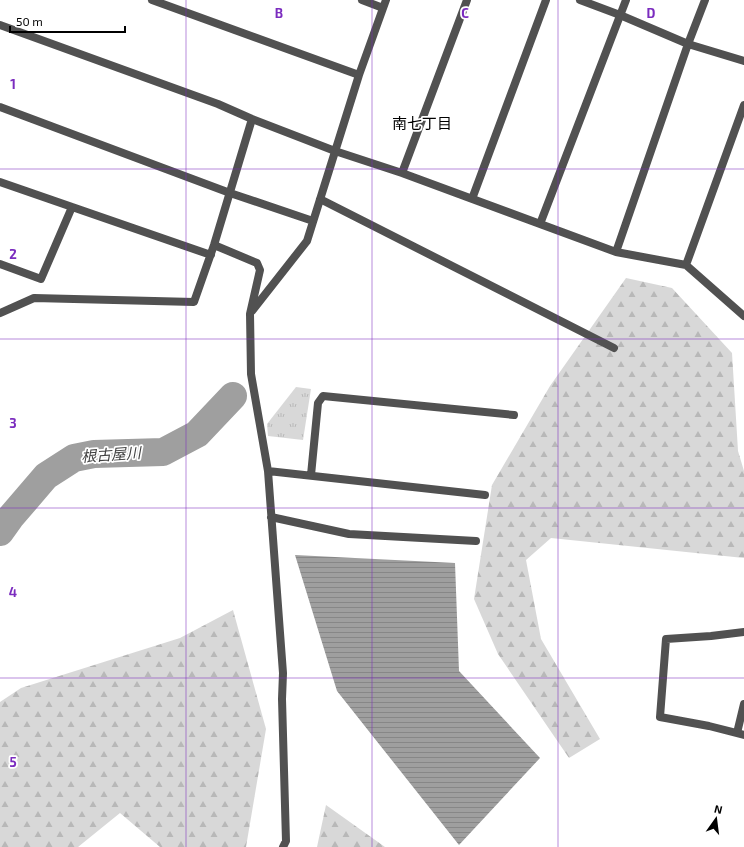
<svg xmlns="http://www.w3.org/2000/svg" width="744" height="847" font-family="'Exo 2','Noto Sans JP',sans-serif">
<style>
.grass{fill:url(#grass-tufts)}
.forest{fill:url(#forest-firs)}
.water{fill:url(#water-rules)}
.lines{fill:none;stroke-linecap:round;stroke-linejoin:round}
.river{stroke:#9f9f9f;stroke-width:28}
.street{stroke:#515151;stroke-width:8}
.grid{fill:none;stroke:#7b2cbf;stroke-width:1;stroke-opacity:0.55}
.labels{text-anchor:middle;stroke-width:3.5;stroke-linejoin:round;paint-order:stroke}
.neighbourhood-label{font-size:15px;fill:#000;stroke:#fff}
.water-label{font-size:15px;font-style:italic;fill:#404040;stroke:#fff}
.grid-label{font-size:13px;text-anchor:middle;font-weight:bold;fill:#7b2cbf;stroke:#fff;stroke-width:3.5;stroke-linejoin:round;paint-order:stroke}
</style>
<defs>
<pattern id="grass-tufts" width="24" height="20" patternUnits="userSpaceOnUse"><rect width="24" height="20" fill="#d8d8d8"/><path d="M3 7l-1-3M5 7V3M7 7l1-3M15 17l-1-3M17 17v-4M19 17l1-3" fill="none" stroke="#b8b8b8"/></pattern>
<pattern id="forest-firs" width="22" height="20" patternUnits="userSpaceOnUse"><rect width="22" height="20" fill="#d8d8d8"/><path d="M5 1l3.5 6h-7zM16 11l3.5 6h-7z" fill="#b8b8b8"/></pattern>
<pattern id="water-rules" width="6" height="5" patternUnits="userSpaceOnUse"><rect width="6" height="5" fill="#9f9f9f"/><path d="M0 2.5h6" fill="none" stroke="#878787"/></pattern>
</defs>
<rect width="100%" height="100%" fill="#fff"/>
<path class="grass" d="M296,387L311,389L303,440L268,436L267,424Z"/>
<path class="forest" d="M626,278L672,288L732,353L738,451L744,471V558L551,538L526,560L541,639L600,739L569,758L498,654L474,599L492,485L550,386Z
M233,610L266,729L246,847H160L120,813L78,847H0V702L21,688L180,638Z
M326,805L385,847H317Z"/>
<path class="water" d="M295,555L455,563L459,671L540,758L459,845L337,691Z"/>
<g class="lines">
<path class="river" d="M0,532L10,518L46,476L74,458L94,454L163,452L197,434L233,396"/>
<path class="street" d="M152,0L359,75
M362,0L383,8
M580,0L620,15L688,44L744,61
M0,25L218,104L252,119L335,151L402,173L616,252L686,265L744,316
M0,107L230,193L313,221
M402,173L467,0
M0,182L211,255
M320,199L614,348
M472,199L546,0
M540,224L626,0
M214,245L257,263L260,270L250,314L251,374L268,471L283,673L282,699L286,841L283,847
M616,252L688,44L705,0
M0,264L41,279L72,207
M686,265L744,105
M252,311L307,241L359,75L386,0
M0,313L34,298L194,302L214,245L252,119
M268,471L485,495
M311,475L318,403L323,396L514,415
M271,517L349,534L476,541
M744,632L711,636L666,639L660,717L709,726L744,735
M737,733L744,704"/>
</g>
<path class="grid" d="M186,0V847M372,0V847M558,0V847M0,169H744M0,339H744M0,508H744M0,678H744"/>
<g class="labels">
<g class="neighbourhood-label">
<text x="422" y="129">南七丁目</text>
</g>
<g class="water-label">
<text transform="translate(111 455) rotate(-4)" y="5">根古屋川</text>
</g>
</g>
<g class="grid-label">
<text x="279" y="18">B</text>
<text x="465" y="18">C</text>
<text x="651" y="18">D</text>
<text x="13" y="89">1</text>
<text x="13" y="259">2</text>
<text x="13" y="428">3</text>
<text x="13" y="597">4</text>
<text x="13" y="767">5</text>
</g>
<g transform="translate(716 819) rotate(14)" stroke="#ffffff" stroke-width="3" paint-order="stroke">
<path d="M0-3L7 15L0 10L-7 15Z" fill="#000000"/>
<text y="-6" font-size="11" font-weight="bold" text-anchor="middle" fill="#000000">N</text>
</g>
<path d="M10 26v6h115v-6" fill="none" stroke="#000000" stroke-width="2"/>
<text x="16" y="26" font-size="12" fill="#000000" stroke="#ffffff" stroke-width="3" paint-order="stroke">50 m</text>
</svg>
